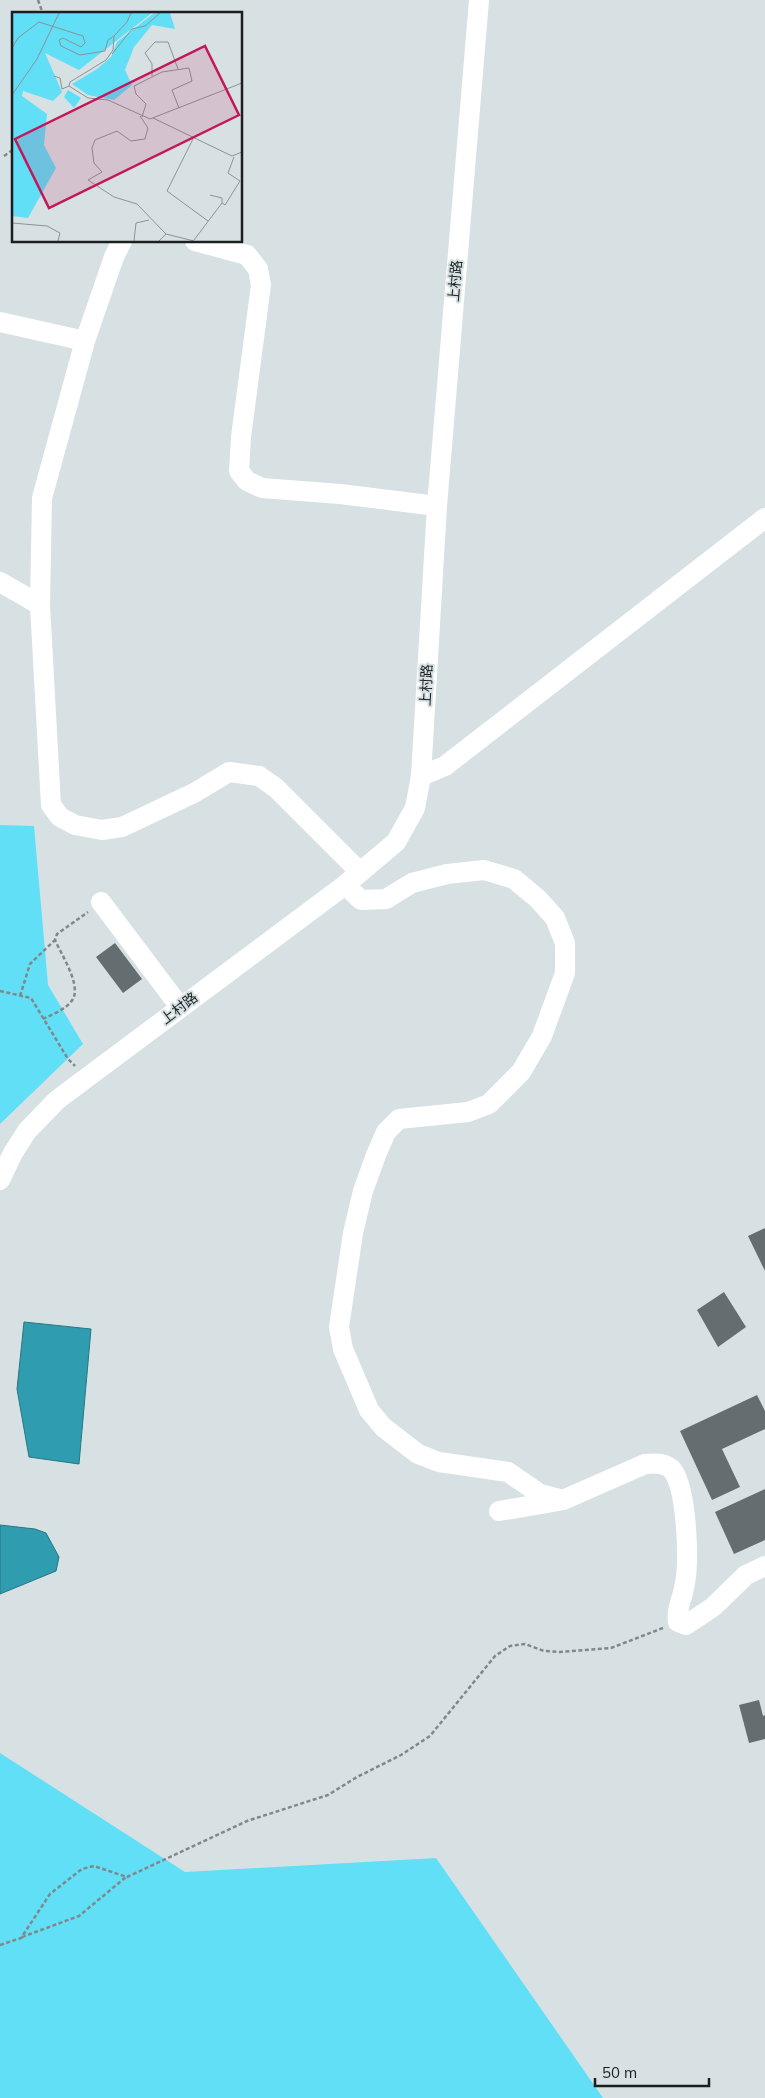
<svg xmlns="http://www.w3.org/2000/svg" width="765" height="2098" font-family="Mulish,'Noto Sans SC',sans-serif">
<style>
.green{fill:#60dff6}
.water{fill:#2f9caf;stroke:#297684}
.building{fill:#646d6f}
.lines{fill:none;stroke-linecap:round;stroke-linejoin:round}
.path{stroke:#818889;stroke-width:2.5;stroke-dasharray:4 2.5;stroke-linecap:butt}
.minor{stroke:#fff;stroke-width:20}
.labels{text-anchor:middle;stroke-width:4;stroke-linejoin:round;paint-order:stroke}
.street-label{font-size:14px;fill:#1b1f1f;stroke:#d7e1e3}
.inset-road{fill:none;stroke:#8c9395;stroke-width:1}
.view{fill:#c2185b;fill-opacity:0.15;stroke:#c2185b;stroke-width:2.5}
.inset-edge{fill:none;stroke:#1b1f1f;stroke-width:2.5}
</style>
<rect width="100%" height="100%" fill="#d7e1e3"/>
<path class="green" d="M0,825L34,826L48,985L83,1044L0,1124Z
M0,1753L185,1872L436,1858L603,2098H0Z"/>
<path class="water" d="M24,1322L91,1329L79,1464L29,1457L17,1389Z
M0,1525L35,1529L46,1533L59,1557L56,1571L0,1594Z"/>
<path class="building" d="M115,943L142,979L123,993L96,957Z
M765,1228V1271L748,1236Z
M724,1292L746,1327L718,1347L697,1310Z
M757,1395L765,1411V1429L722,1449L740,1487L712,1500L680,1431Z
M765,1489V1540L734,1554L715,1512Z
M759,1700L763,1716L765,1715V1739L749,1743L739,1705Z"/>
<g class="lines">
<path class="path" d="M38,0L43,14
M4,156L14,149
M0,991L31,998L68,1059L75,1066
M20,996L30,964L55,940
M43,1019C53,1014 67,1009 73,999C81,984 61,954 55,940L57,934L88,912
M22,1937L79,1916L126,1877
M0,1945L21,1938L50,1894L82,1869L94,1866L127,1877L247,1821L328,1795L357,1777L401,1755L430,1736L495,1656L510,1646L525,1644L544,1651L560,1652L611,1648L663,1628"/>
<path class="minor" d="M122,241L114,257L85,341L42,498L40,605L51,805L60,817L75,825L102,830L122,827L194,793L229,772L259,776L276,788L360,872
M195,241L247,255L258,269L261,285L241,437L239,471L247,481L262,488L340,494L437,506
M0,322L85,341
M0,582L40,605
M421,776L445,766L765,518
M345,885L361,900L386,899L412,883L447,874L484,870L514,879L538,899L555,918L565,943V973L542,1036L521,1072L489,1104L468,1112L399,1119L386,1132L376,1155L363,1191L353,1233L339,1327L343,1349L369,1410L383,1427L418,1454L439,1462L508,1472L540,1494L563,1500L645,1464C654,1463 666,1462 673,1471C687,1491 690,1564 684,1588C682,1600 676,1609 678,1622L686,1625L713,1607L746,1575L765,1566
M101,902L180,1007
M0,1180L13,1153L27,1131L57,1100L345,885L396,842L415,808L421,776L437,506L479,0
M499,1511L559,1501"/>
</g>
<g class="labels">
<g class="street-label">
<text transform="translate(455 281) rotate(-85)" y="5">上村路</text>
<text transform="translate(426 685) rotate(-87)" y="5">上村路</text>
<text transform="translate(179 1008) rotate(-37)" y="5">上村路</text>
</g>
</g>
<g transform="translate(12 12)">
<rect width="230" height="230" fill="#d7e1e3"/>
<path d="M0,1H140L67,58L33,41L50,80L41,89L11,79L10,84L35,102L32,133L44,156L16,206L0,204ZM142,1H158L163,17L140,13L122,35L113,58L120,73L102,88L76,83L60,72L85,57L99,45L105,30ZM56,78L69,86L62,96L52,85Z" fill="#60dff6"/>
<path class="inset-road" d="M102,24L115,10L119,1M0,36L6,26L27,10L71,24L73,31L69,35L51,26L47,28L49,34L68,43L93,39L96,28L102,24L101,38L94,48L58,70L57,74M100,42L120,17L133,14L148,1M42,64L48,66L50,77L57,74L76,86L96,88L138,107L230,71M140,64V52L133,41L143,30H156L166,57M0,83L25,47L47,1M128,104L136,116L133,127L119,129L105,119L83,128L80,136L82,151L90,160L76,168L102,185L125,192L154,222M130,105L134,92L124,82L122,74L150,60L177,56L180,69L160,78L167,96M141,106L220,144L230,140M181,127L155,179L196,209M210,191L213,193L228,169L216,161L222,145M0,211L35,214L48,221L46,229M182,228L210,191V186L198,183M122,229L124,211L137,208M147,229L154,222L182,229"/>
<path class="view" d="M193,34L227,103L37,196L3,127Z"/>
<rect width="230" height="230" class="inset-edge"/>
</g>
<path d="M595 2078v8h114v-8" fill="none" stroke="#1b1f1f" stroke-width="2.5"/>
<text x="602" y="2078" font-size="15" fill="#1b1f1f" stroke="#d7e1e3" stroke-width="4" paint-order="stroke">50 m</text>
</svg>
